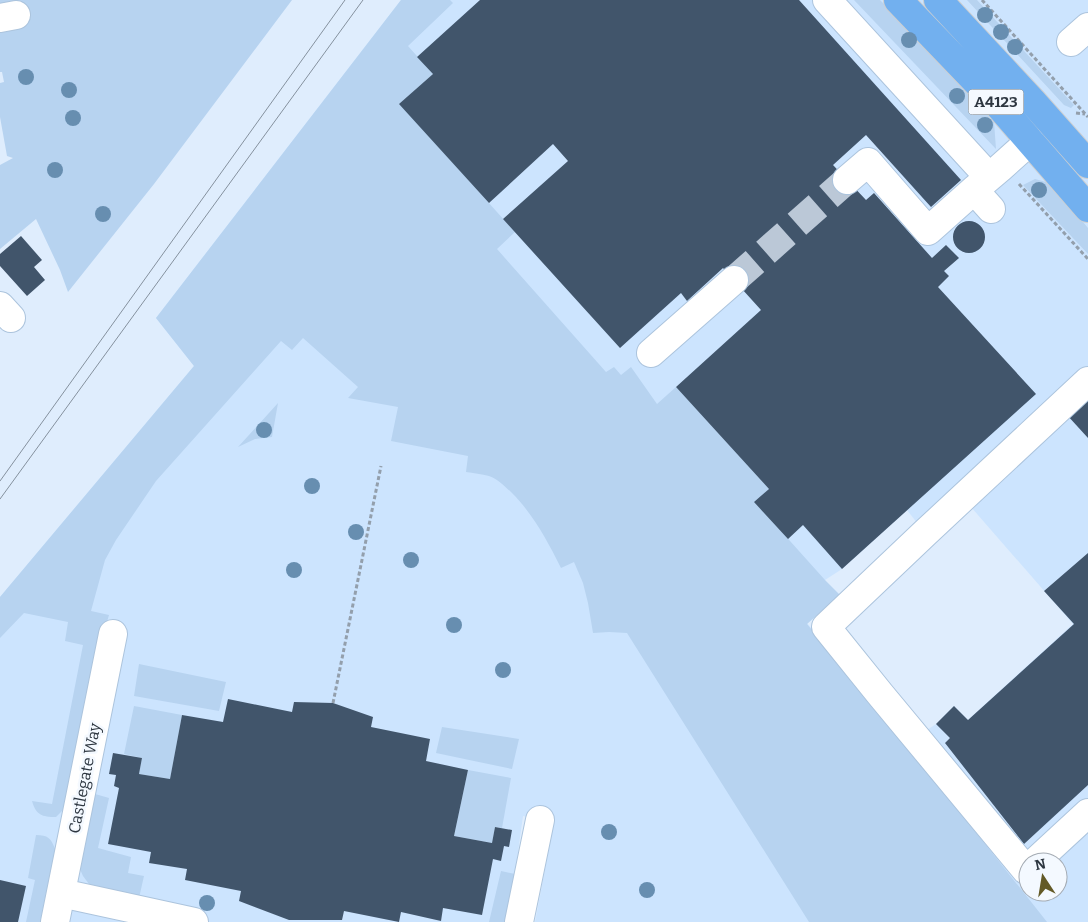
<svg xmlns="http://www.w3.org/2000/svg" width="1088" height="922" font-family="Bitter,serif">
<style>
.built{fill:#cce4fe;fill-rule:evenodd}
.green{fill:#b7d3f0}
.building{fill:#41556b}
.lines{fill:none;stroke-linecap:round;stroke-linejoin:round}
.minor-tunnel{stroke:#bbc8d7;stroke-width:28;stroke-dasharray:28 14;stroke-linecap:butt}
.minor-casing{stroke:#acc4dd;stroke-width:30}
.highway-casing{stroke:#cdcfd1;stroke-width:30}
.path{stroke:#939fac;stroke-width:3;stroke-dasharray:4 2.5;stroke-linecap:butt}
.minor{stroke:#fff;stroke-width:28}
.highway{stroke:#72b0ef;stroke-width:28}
.tram{stroke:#85919e;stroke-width:1}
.tree{fill:#678eb0}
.labels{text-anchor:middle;stroke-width:5;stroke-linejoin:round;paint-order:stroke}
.shield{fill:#f4f9ff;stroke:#697079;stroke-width:1}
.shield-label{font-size:15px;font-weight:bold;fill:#2d3640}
.street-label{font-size:16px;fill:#2d3640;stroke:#f4f9ff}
</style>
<rect width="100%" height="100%" fill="#dfedfd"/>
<path class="built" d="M401,0H1088V922H535L554,822L523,816L515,874L505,922H0V597L194,366L156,318ZM971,507L1073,624L968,720L954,706L936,724L906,744L807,623L825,580L842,569L907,510L932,542ZM1028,862H1058V892H1028Z"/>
<path class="green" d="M0,0H292L154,184L68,292L60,270L36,219L0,249V165L13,158L7,156L0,117V83L4,82L2,72H0Z
M401,0H450L453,3L408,46L433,74L400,104L515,232L497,249L606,372L614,367L621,375L631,367L657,404L676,387L769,489L755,502L825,580L840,595L807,624L906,744L1047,922H809L627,633L609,632L593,633L588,603L583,583L574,562L561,568C547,540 533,514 511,492C504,486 498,479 489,476C482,474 473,473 466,472L468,456L391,441L398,407L348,398L358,387L303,338L292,350L281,341L156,481L116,540L105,560L91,611L109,615L104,632L67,803L62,811L56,817C42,817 36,815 32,801L52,804L83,645L65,641L68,622L24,613L0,638V597L194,366L156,318Z
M854,0H880L918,38L994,122L996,149Z
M967,0H977L1074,105L1071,108L1064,105Z
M1035,179L1046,182L1059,193L1088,228V254L1023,185Z
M278,403L272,437L255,439L238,447Z
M139,664L226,682L219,711L134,696Z
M134,706L182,715L170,779L139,774L142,758L124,754Z
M442,727L519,739L512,769L436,753Z
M468,770L511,778L502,828L495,827L492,843L454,836Z
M95,794L109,798L98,848L131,857L128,873L144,876L139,898L96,889L89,884L83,876L79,867Z
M36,835C48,835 51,838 55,849L40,922H26L35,880L28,878Z
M501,871L515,874L505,922H489Z"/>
<path class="building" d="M480,0H799L961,180L931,207L866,135L833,165L866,200L874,193L932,258L946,245L959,258L944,271L949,276L938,287L1036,394L842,569L803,525L788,539L754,502L769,489L676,387L761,310L723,268L687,301L681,293L620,348L503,219L568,161L553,144L489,203L399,104L433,74L417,57Z
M953 237a16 16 0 1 1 32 0a16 16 0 1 1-32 0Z
M21,236L42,260L34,267L45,280L27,296L0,266V254Z
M1088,397V438L1067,415Z
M1088,553V785L1024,844L945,743L950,738L936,724L954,706L968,720L1074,624L1044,591Z
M228,699L292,712L294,702L333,703L373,717L371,727L430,739L426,761L468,770L454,836L492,843L495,827L512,830L509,847L504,846L501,861L493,859L482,915L443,908L441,921L401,912L399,922L344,911L342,920H289L239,901L241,891L185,880L187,869L149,863L151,852L108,844L119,788L114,786L116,775L109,774L113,753L142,758L139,774L170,779L182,715L223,722Z
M0,880L26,886L18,922H0Z"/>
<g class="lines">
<path class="minor-tunnel" d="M734,280L847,180"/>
<defs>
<path id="minor" d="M827,0L989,177
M0,18L16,15
M1071,42L1088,27
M847,180L868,162L928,231L974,190
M991,209L974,190L1000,168L1030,141
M0,306L11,318
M651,353L734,280
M1035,862L1088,813
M1028,869L1026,870L880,694L826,627L925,533L1088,381
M61,893L194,922
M55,922L113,634
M519,922L540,820"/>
<path id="highway" d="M898,0L995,101L1088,208
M938,0L1033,102L1088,164"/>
</defs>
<use href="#minor" class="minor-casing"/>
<use href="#highway" class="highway-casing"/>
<path class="path" d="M982,0L1088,117
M1076,113L1085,114
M1019,184L1088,259
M333,703L381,466"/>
<use href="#minor" class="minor"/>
<use href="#highway" class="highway"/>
<path class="tram" d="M0,481L345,0
M0,499L363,0"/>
</g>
<g class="tree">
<circle cx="985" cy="15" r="8"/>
<circle cx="1001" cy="32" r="8"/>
<circle cx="909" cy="40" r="8"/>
<circle cx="1015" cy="47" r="8"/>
<circle cx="26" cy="77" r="8"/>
<circle cx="69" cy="90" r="8"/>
<circle cx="957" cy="96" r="8"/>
<circle cx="73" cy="118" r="8"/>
<circle cx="985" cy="125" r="8"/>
<circle cx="55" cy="170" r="8"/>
<circle cx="1039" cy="190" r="8"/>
<circle cx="103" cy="214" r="8"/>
<circle cx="264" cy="430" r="8"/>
<circle cx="312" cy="486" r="8"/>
<circle cx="356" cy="532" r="8"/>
<circle cx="411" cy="560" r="8"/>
<circle cx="294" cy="570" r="8"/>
<circle cx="454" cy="625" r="8"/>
<circle cx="503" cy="670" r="8"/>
<circle cx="609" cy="832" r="8"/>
<circle cx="647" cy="890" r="8"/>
<circle cx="207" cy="903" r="8"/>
</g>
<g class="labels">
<rect class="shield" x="968.5" y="89.5" width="55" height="25" rx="4"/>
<g class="shield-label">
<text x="996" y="107">A4123</text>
</g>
<g class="street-label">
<text transform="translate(84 778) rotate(-79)" y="6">Castlegate Way</text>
</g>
</g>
<g transform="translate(1043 877) rotate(348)"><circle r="24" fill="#f4f9ff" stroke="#a4abb3"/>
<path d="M0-4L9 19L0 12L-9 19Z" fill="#635a27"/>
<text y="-8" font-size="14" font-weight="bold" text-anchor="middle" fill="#2d3640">N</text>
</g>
</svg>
